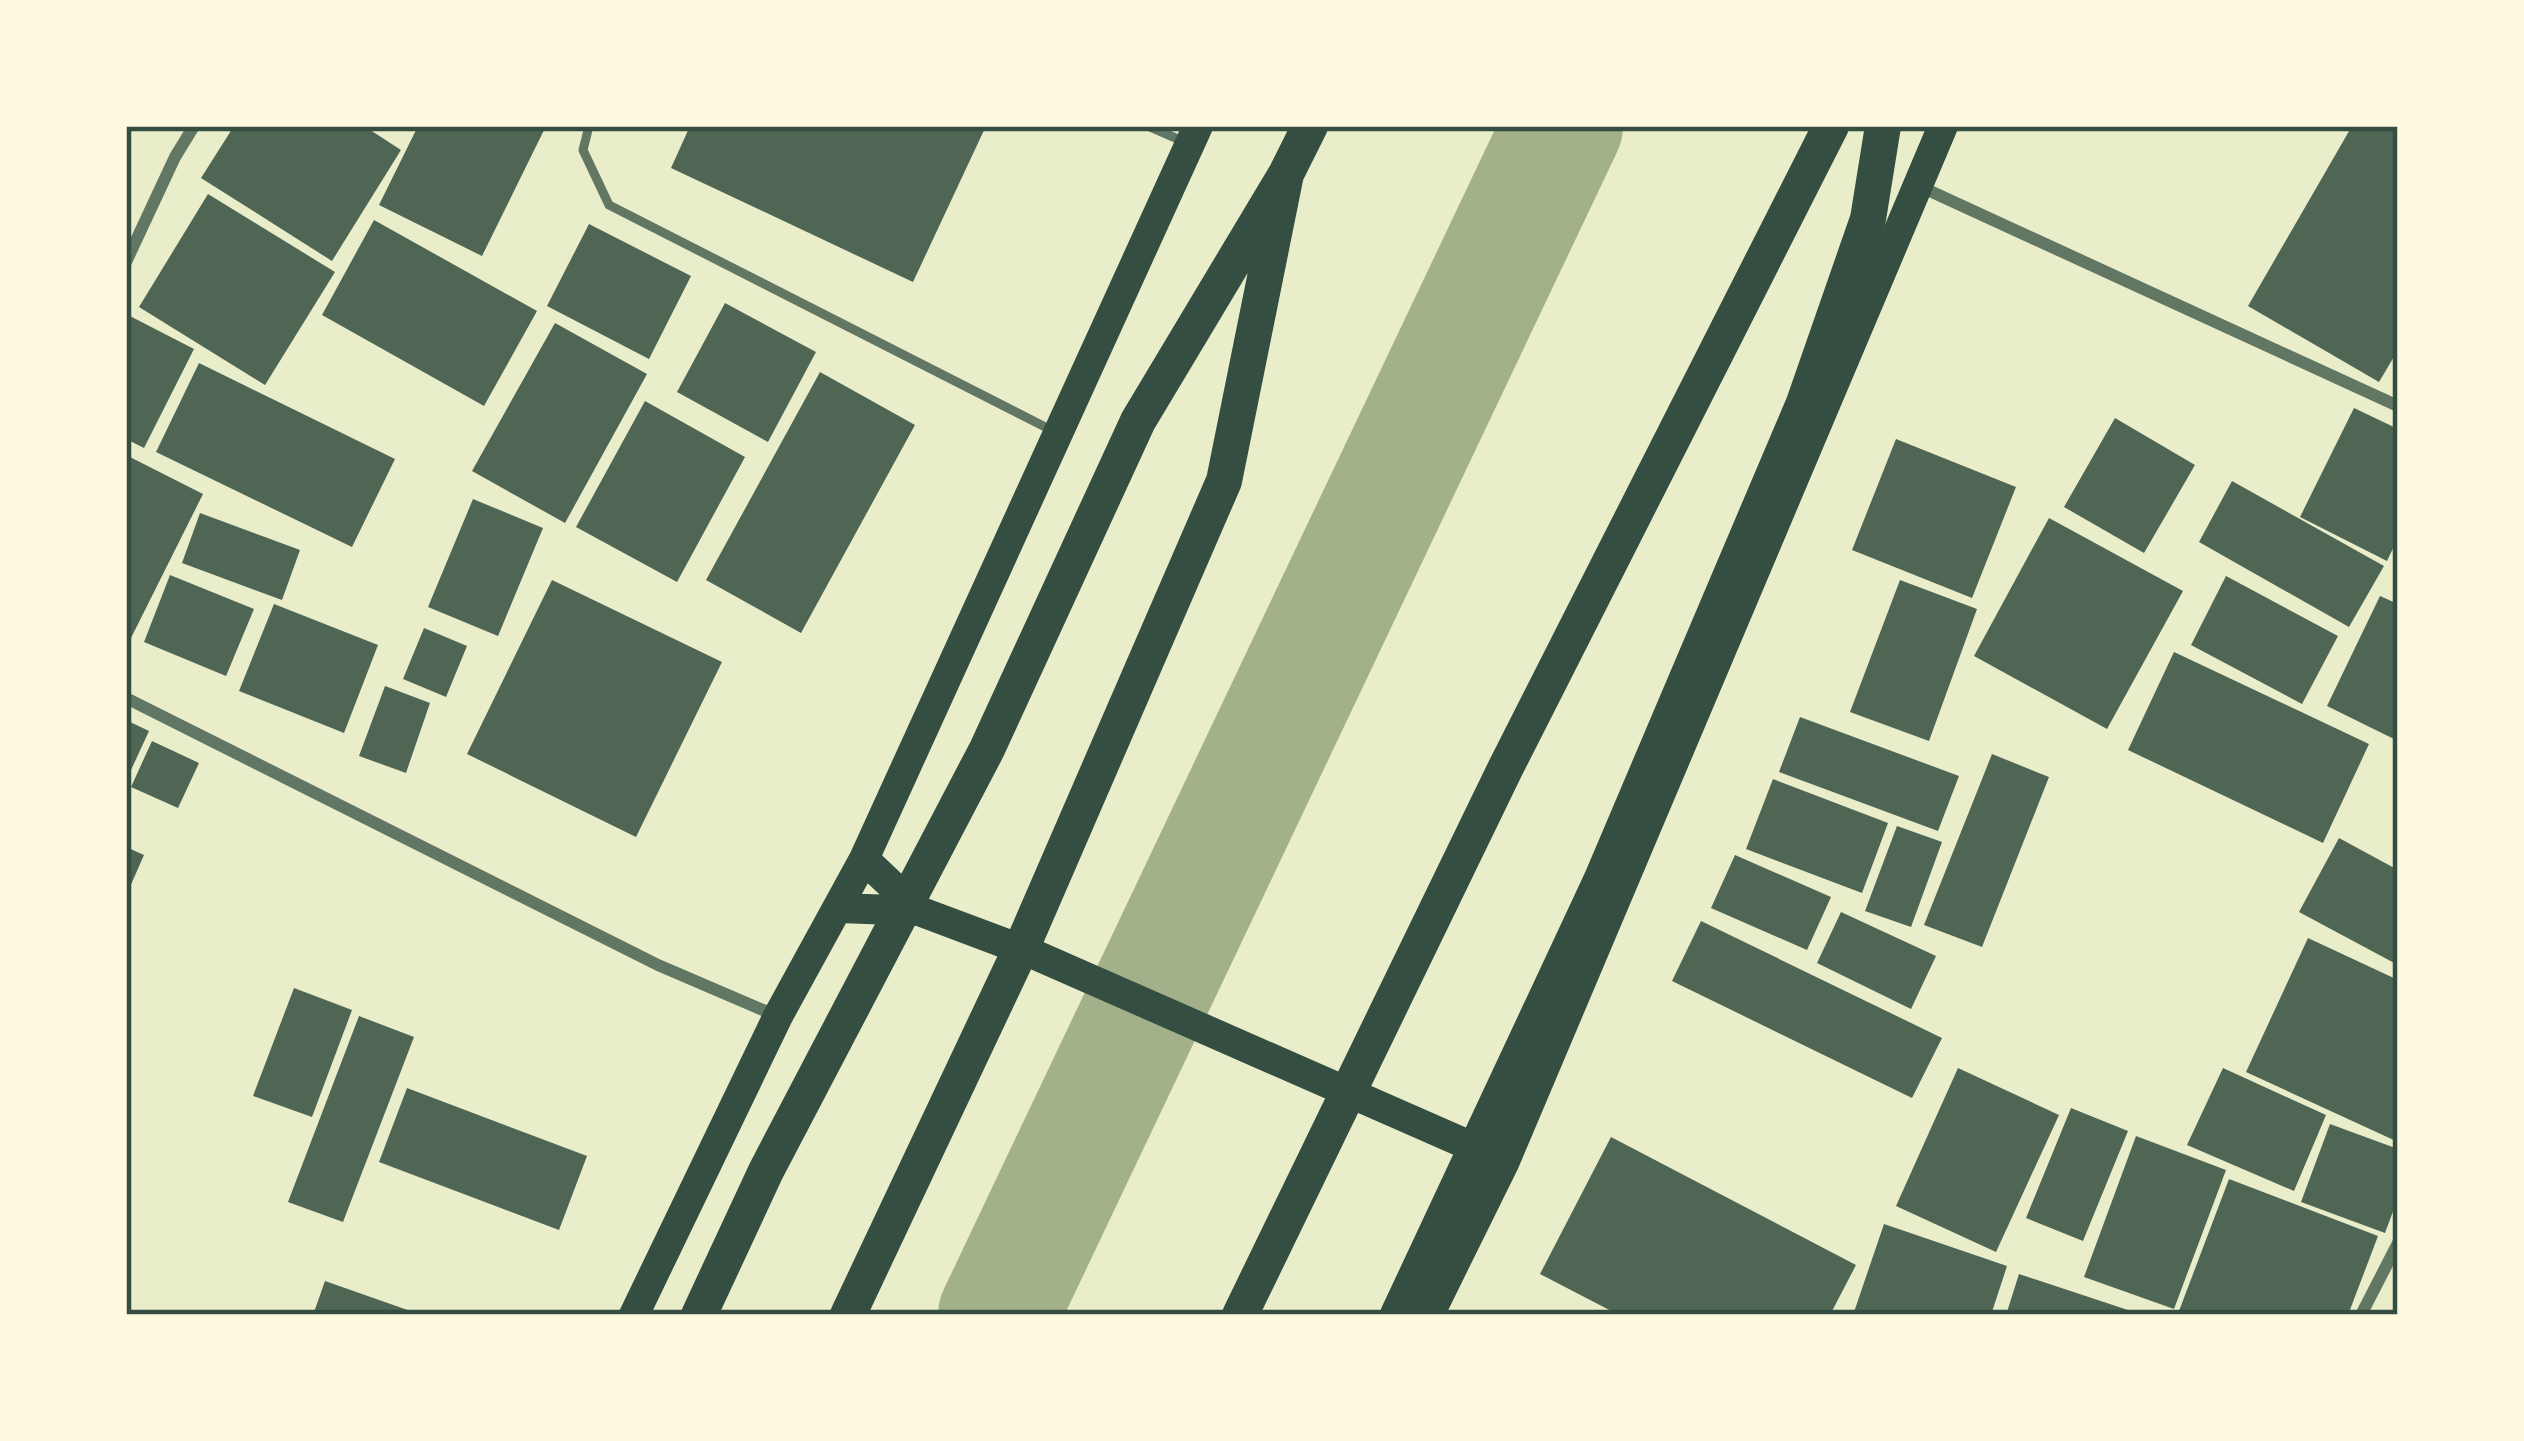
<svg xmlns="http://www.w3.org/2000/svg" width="2524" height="1441" font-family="'Sofia Sans Condensed',sans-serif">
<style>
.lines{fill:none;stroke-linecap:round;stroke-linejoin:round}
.river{stroke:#a3b18a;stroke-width:120}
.building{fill:#4f6655}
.service{stroke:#617663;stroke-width:9}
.minor{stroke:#617663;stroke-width:12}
.primary{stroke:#344e41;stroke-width:30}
.motorway{stroke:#344e41;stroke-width:36}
.neatline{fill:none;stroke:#344e41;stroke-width:4.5}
</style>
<rect width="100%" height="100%" fill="#e9edc9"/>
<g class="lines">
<path class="river" d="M998,1315L1563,126"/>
</g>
<path class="building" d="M234,126H364L401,150L332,261L201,178Z
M418,126H546L482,256L379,205Z
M690,126H986L913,282L671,168Z
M2352,126H2398V350L2379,382L2248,306Z
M208,194L335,272L265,385L139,307Z
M374,220L537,311L484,406L322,315Z
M589,224L691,276L649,359L547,306Z
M725,303L816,352L768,442L677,392Z
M126,314L194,349L144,448L126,439Z
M555,323L647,374L565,523L472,471Z
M199,363L395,459L352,547L156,452Z
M820,372L915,425L801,633L706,580Z
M645,401L745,457L677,582L576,527Z
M2354,408L2398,429V538L2387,561L2300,517Z
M2115,418L2195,465L2144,553L2064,507Z
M1896,439L2016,487L1972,598L1852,550Z
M126,455L203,494L126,648Z
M2232,481L2384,566L2349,627L2199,542Z
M473,499L543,528L498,636L428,607Z
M200,513L300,550L282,600L182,563Z
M2049,518L2183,591L2107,729L1974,656Z
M170,575L254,609L226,676L144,642Z
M2226,576L2338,636L2302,704L2191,645Z
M552,580L722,662L636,837L467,754Z
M1900,580L1977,609L1929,741L1850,712Z
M2380,596L2398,604V741L2327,706Z
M274,604L378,645L344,733L239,691Z
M424,628L467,646L446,697L403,679Z
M2174,652L2369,744L2323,843L2128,750Z
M385,686L430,703L406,773L359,756Z
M1800,717L1959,776L1938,831L1779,772Z
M126,720L149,731L126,781Z
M152,741L199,763L178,808L131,787Z
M1992,754L2049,777L1982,947L1924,925Z
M1773,779L1888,823L1862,893L1746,849Z
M1897,826L1942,842L1911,927L1865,911Z
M2339,838L2398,870V965L2299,912Z
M126,847L144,855L126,896Z
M1735,855L1831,897L1807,950L1711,908Z
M1841,912L1936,956L1911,1009L1817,963Z
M1701,921L1942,1038L1912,1098L1672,981Z
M2308,938L2398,980V1142L2246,1072Z
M294,988L352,1010L312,1117L253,1096Z
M359,1016L414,1037L343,1222L288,1202Z
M1958,1068L2059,1115L1996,1252L1896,1206Z
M2223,1068L2326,1115L2294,1191L2187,1145Z
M407,1088L587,1156L559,1230L379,1162Z
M2071,1108L2128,1131L2083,1241L2026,1218Z
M2330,1124L2398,1149V1198L2385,1233L2301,1202Z
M2136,1136L2226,1170L2174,1309L2084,1277Z
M1611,1137L1856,1265L1830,1315H1619L1540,1274Z
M2229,1179L2378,1236L2348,1315H2190L2179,1311Z
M1884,1224L2007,1266L1991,1315H1853Z
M2019,1274L2140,1314L2139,1315H2006Z
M325,1281L419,1314V1315H313Z"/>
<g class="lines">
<path class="service" d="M589,126L583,150L609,205L1055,432
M1148,126L1187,143"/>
<path class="minor" d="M1919,186L2398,406
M126,262L175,157L194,126
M126,698L658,965L777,1016
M2361,1315L2398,1243"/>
<path class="primary" d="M864,859L919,911
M840,908L919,911L1031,953L1498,1158
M634,1315L778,1016L864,859L1198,126
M1429,1315L1505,1161L1943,126"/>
<path class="motorway" d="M699,1315L766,1171L987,749L1138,421L1286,174
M848,1315L1025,940L1224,481L1286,174L1310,126
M1240,1315L1506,767L1831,126
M1398,1315L1601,881L1804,403L1868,219L1883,126"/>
</g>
<rect width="2524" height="1441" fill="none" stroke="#fefae0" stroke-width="258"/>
<rect x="129" y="129" width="2266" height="1183" class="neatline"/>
</svg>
